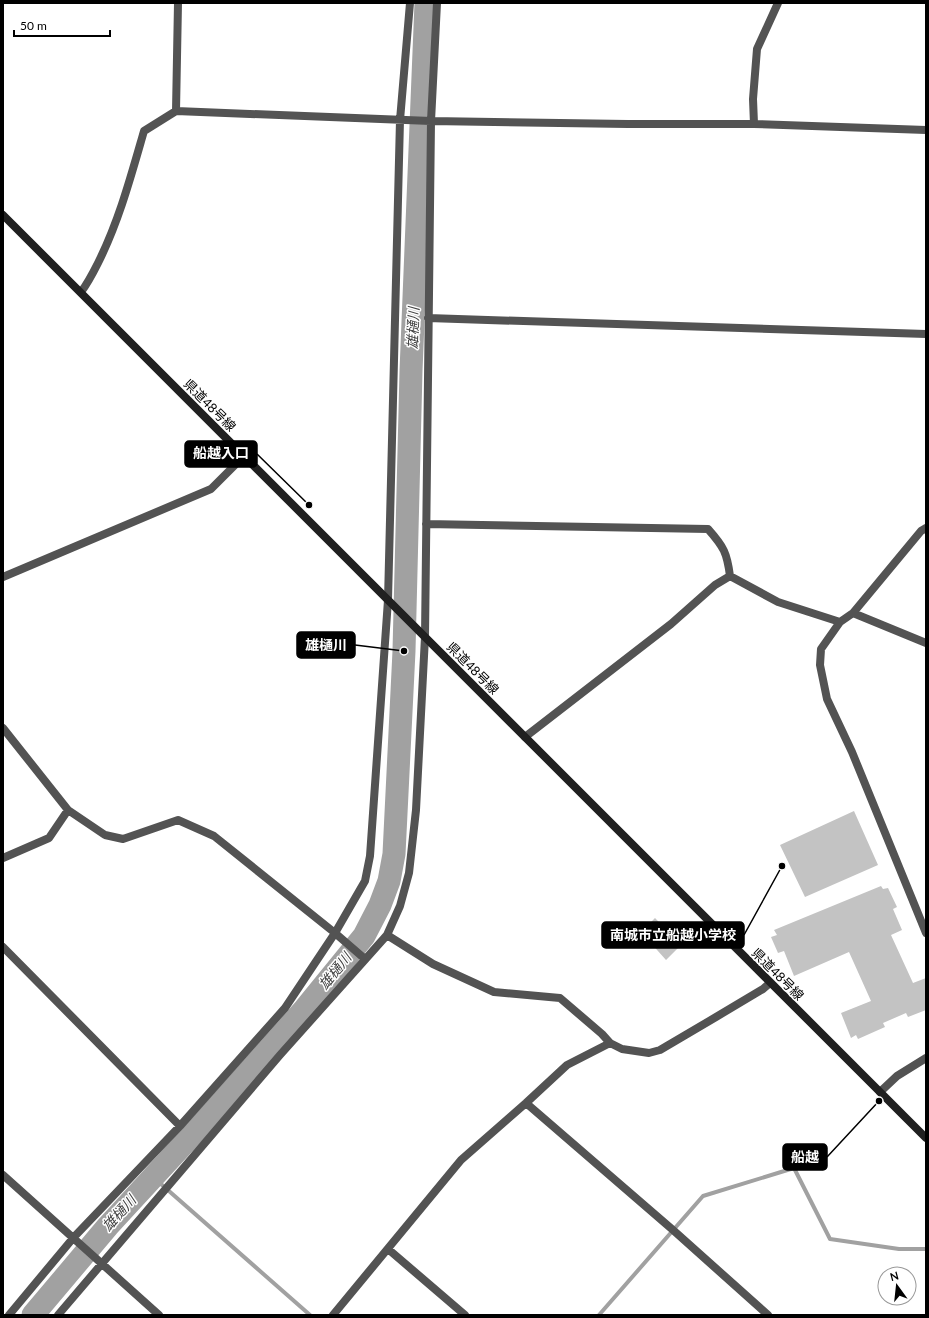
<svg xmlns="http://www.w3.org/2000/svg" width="929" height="1318" font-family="Lato,'Noto Sans JP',sans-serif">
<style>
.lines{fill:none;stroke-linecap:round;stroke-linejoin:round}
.stream{stroke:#a1a1a1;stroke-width:4}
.river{stroke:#a1a1a1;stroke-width:23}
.building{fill:#c3c3c3}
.street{stroke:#535353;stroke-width:8}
.secondary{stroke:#202020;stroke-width:8}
.labels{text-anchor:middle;stroke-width:3;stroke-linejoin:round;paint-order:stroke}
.street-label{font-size:13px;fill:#000;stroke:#fff}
.water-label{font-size:14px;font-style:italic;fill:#424242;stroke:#fff}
.leader{fill:none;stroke:#000;stroke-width:1.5}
.callout-dot{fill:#000;stroke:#fff;stroke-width:1.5}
.callout{fill:#000;stroke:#000;stroke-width:1.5}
.callout-label{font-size:14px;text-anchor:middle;font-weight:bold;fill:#fff}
</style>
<rect width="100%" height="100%" fill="#fff"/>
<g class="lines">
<path class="stream" d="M153,1177L310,1315
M599,1315L703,1196L794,1168L830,1239L899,1249H926"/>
<path class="river" d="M33,1315L108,1226L202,1124L303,1011L364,936L380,905L389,881L394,854L404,651L411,371L426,3"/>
</g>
<path class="building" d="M854,811L878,865L805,897L780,845Z
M881,886L883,889L888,888L897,907L893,909L902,930L891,935L913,983L926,978V1010L908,1017L906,1013L883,1023L885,1027L858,1039L856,1035L851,1038L841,1013L871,1001L849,952L794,976L784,951L778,953L771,937L777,935L774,930Z
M655,918L681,945L666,960L641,932Z"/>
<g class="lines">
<path class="street" d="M176,111L178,3
M754,124L753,99L757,49L778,3
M81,292C88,283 93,273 98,263C119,221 131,176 144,131L176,111L431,121L628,124H754L926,130
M428,318L926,334
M426,524L708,529C724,547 727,553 730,576
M730,576L778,602L840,622L853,613L926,643
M3,577L211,489L237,463L242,454
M853,613L921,531L926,528
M840,622L821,649L820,665L827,699L852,752L926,933
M3,728L68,810L105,835L123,839L178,820L214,836L335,933L365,959
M525,737L671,624L715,585L730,576
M3,858L49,838L68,810
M387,935L433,964L494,992L560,998L602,1034L610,1043L622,1049L649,1053L660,1050L716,1017L763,989L770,983
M3,947L180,1126
M880,1092L897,1076L926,1058
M526,1103L673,1230L768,1315
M3,1175L159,1315
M388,1249L465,1315
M9,1315L74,1237L180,1126L285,1008L335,933L365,881L370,856L388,600L400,120L410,3
M58,1315L280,1055L387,935L400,906L409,873L416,810L425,637L431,121L437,3
M333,1315L461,1160L526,1103L567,1065L610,1043"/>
<path class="secondary" d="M3,215L926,1138"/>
</g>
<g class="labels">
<g class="street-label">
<text transform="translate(210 405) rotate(45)" y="5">県道48号線</text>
<text transform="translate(473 668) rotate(45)" y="5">県道48号線</text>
<text transform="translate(778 974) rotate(45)" y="5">県道48号線</text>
</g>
<g class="water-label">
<text transform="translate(413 328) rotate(-88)" y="5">雄樋川</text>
<text transform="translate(335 971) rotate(-51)" y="5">雄樋川</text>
<text transform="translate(119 1213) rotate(-48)" y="5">雄樋川</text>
</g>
</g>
<path class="leader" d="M309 505L257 454M404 651L355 645M782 866L744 935M879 1101L827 1157"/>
<g class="callout-dot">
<circle cx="309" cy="505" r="4"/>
<circle cx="404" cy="651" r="4"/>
<circle cx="782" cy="866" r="4"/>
<circle cx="879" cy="1101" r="4"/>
</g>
<g class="callout">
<rect x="185" y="441" width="72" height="26" rx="4"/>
<rect x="297" y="632" width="58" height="26" rx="4"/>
<rect x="602" y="922" width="142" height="26" rx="4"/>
<rect x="783" y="1144" width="44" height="26" rx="4"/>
</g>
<g class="callout-label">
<text x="221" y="458">船越入口</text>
<text x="326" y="650">雄樋川</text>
<text x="673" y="940">南城市立船越小学校</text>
<text x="805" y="1162">船越</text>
</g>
<rect width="929" height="1318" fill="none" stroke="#000000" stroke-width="8"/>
<g transform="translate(897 1286) rotate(345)"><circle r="19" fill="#ffffff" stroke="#999999"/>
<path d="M0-3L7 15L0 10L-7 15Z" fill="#000000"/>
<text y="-6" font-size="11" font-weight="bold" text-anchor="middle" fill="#000000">N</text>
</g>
<path d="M14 30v6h96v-6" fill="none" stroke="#000000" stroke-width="2"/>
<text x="20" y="30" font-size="12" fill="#000000" stroke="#ffffff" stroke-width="3" paint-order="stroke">50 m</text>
</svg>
